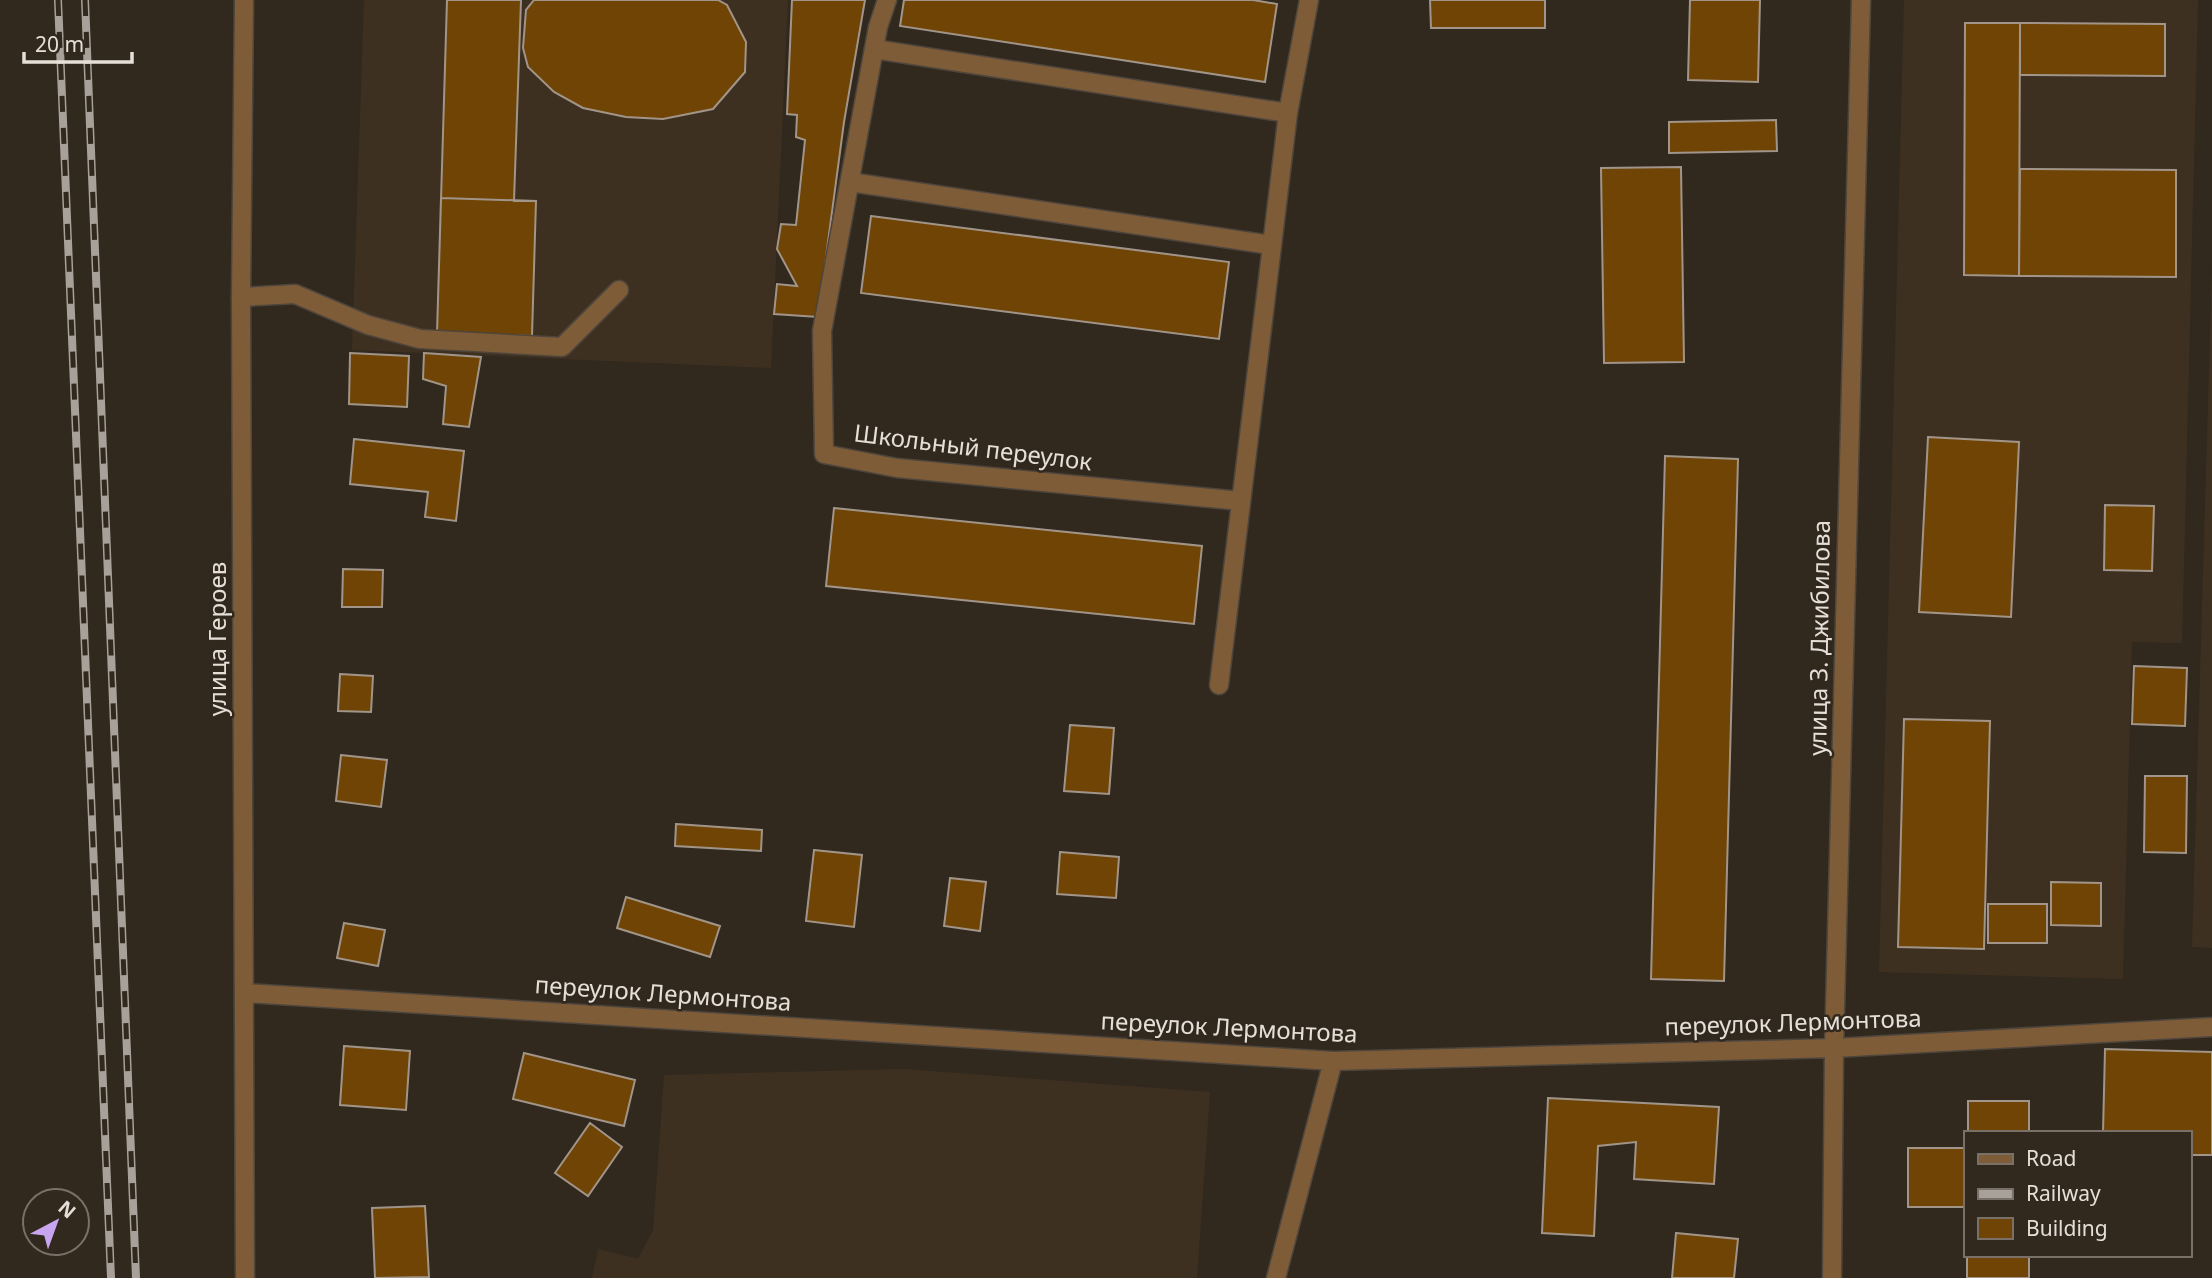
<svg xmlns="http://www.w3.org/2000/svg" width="2212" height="1278" font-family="'Noto Sans',sans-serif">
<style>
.built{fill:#3e3021}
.building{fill:#6f4404;stroke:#a19589;stroke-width:2}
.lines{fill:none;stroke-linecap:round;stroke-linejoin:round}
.service-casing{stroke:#4e453c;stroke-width:21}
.minor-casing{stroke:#4e453c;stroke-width:21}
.service{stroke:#7e5c38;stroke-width:18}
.minor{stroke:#7e5c38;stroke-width:18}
.rail-casing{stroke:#a8a199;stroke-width:8}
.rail{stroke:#31281e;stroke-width:5;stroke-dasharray:16;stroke-linecap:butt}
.labels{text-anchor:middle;stroke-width:5;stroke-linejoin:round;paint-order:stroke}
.street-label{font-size:24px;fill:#e5dfd8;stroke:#31281e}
</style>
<rect width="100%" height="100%" fill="#31281e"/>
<path class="built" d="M364,0H788L771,368L352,350Z
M1904,0H2198L2182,643L2132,642L2123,979L1879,972Z
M2212,268V948L2192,947Z
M904,1069L1210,1092L1197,1278H592L598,1249L638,1259L653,1230L664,1075Z"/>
<path class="building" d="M447,0H521L514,201H536L532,336L437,333Z
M534,0H718L727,5L746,42L745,72L713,109L663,119L626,117L583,108L554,92L528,67L523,48L526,10Z
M792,0H865L844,122L818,317L774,314L777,284L797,286L777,249L781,224L796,225L805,140L796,137L797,115L787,114Z
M904,0H1253L1277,4L1265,82L900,26Z
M1430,0H1545V28H1431Z
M1690,0H1760L1758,82L1688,80Z
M1965,23H2020L2019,276L1964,275Z
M2020,23L2165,24V76L2020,75Z
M1776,120L1777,151L1669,153V122Z
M1681,167L1684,362L1604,363L1601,168Z
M2020,169L2176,170V277L2019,276Z
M441,198L536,201L532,336L437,333Z
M871,216L1229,262L1219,339L861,293Z
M350,353L409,356L407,407L349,404Z
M424,353L481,357L469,427L443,424L446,386L423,379Z
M1928,437L2019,442L2011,617L1919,612Z
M354,439L464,451L456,521L425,517L428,492L350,484Z
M1665,456L1738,459L1724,981L1651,979Z
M2105,505L2154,506L2152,571L2104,570Z
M834,508L1202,546L1194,624L826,586Z
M343,569L383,570L382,607H342Z
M2134,666L2187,668L2185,726L2132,724Z
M340,674L373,676L371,712L338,711Z
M1904,719L1990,721L1984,949L1898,947Z
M1070,725L1114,728L1109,794L1064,791Z
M341,755L387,760L381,807L336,801Z
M2145,776H2187L2186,853L2144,852Z
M676,824L762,830L761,851L675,846Z
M814,850L862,855L854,927L806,921Z
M1060,852L1119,857L1116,898L1057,894Z
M950,878L986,882L980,931L944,926Z
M2051,882L2101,883V926L2051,925Z
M626,897L720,926L710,957L617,928Z
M1988,904H2047V943H1988Z
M344,923L385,930L378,966L337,958Z
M344,1046L410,1051L406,1110L340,1105Z
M2105,1049L2212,1052V1155H2189V1133H2103Z
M524,1053L635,1080L624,1126L513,1099Z
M1548,1098L1719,1107L1714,1184L1634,1179L1636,1142L1598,1146L1594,1236L1542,1233Z
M1968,1101H2029V1133H1968Z
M590,1123L622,1147L588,1196L555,1173Z
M1908,1148H1965V1207H1908Z
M425,1206L429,1277L375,1278L372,1208Z
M1676,1233L1738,1239L1734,1278H1672Z
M1967,1255H2029V1278H1967Z"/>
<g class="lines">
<defs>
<path id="service" d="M874,49L1288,113
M850,182L1271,245
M241,297L295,294L368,325L420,339L562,347L619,290"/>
<path id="minor" d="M244,0L241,297L245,1278
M887,0L878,27L822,331L824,454L897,468L1241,501
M1219,685L1288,113L1309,0
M245,993L1333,1061L1834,1048L2212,1027
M1276,1278L1333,1061
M1832,1278L1834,1048L1861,0"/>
</defs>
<use href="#service" class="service-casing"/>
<use href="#minor" class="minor-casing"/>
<use href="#service" class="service"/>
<use href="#minor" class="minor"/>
<defs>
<path id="rail" d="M58,0L111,1278
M85,0L136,1278"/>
</defs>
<use href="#rail" class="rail-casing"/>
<use href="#rail" class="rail"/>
</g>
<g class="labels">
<g class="street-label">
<text transform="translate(973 448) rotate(7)" y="8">Школьный переулок</text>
<text transform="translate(1820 638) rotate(-89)" y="8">улица З. Джибилова</text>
<text transform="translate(218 639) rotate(-90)" y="8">улица Героев</text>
<text transform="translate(663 994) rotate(4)" y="8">переулок Лермонтова</text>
<text transform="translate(1793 1023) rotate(-2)" y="8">переулок Лермонтова</text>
<text transform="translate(1229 1028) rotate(3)" y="8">переулок Лермонтова</text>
</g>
</g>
<rect x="1964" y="1131" width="228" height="126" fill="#31281e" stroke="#797168" stroke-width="2"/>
<rect x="1978" y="1154" width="35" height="10" fill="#7e5c38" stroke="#797168" stroke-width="2"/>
<text x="2026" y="1166" font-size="21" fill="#e5dfd8">Road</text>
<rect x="1978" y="1189" width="35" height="10" fill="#a8a199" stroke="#797168" stroke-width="2"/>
<text x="2026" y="1201" font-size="21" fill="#e5dfd8">Railway</text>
<rect x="1978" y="1218" width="35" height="21" fill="#6f4404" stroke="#797168" stroke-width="2"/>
<text x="2026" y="1236" font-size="21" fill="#e5dfd8">Building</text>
<g transform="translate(56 1222) rotate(41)"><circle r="33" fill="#31281e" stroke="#797168" stroke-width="2"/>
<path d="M0-5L12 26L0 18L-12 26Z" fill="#c8a5ee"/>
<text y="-10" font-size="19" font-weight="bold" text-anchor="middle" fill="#e5dfd8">N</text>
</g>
<path d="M24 52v10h108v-10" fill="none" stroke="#e5dfd8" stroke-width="3.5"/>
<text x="35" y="52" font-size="21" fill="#e5dfd8" stroke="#31281e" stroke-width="5" paint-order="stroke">20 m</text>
</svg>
